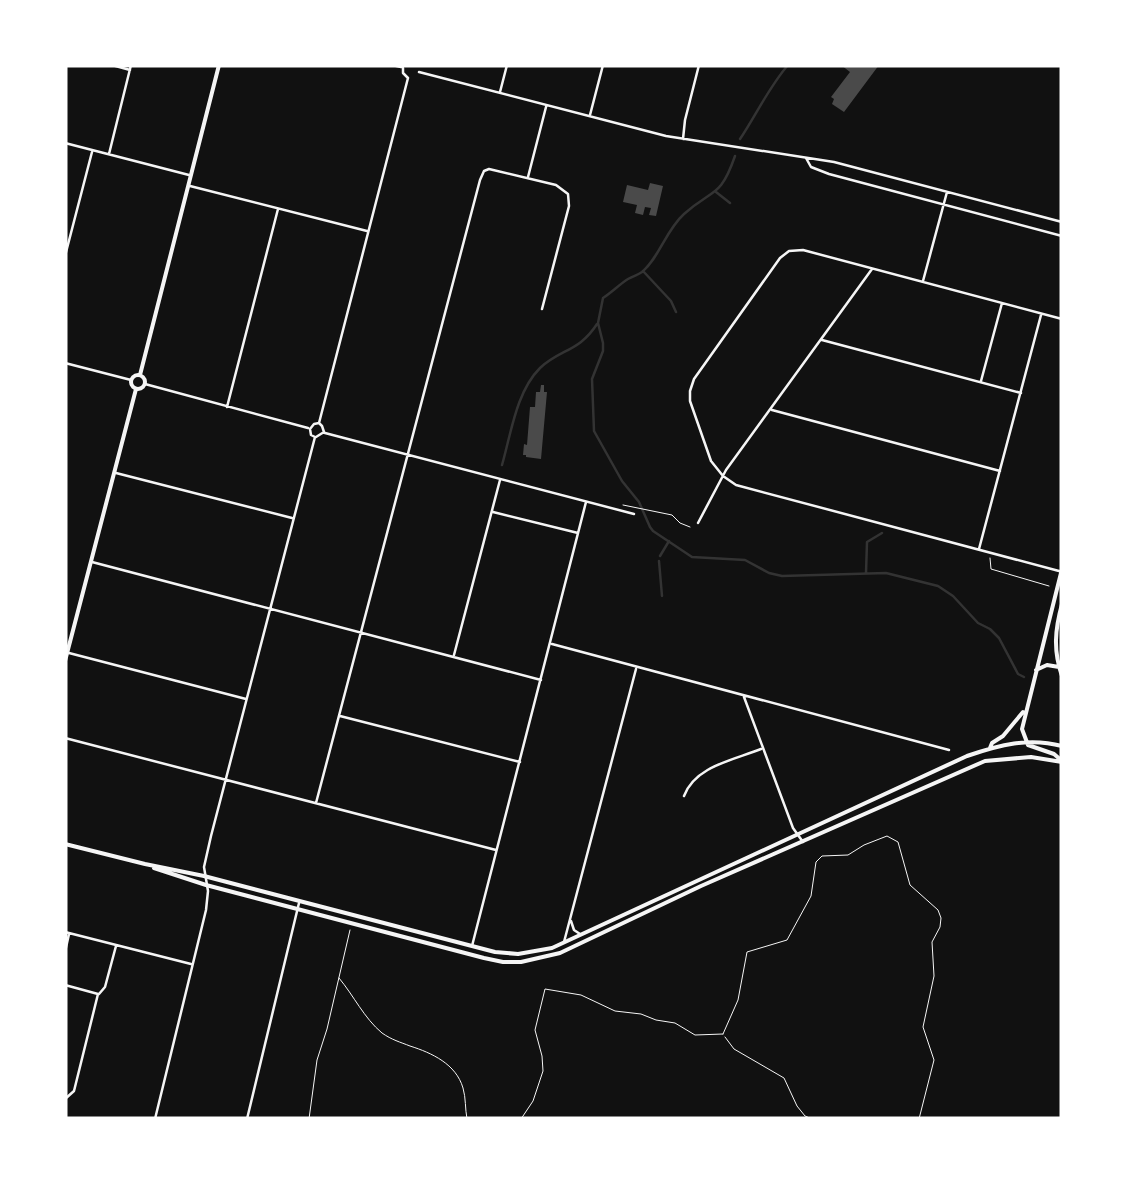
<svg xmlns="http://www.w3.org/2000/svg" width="1127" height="1184" font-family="'Varela Round',sans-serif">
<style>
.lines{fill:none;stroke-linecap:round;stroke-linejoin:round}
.stream{stroke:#333;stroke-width:2.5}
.building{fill:#4a4a4a}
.path{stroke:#f5f5f5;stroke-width:1}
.minor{stroke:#f5f5f5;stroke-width:2.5}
.tertiary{stroke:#f5f5f5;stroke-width:4}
.secondary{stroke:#f5f5f5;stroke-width:4}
</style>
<rect width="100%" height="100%" fill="#111"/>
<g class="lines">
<path class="stream" d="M740,139C756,115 769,87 788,65
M735,156C720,199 713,188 684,214C666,230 659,258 642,272C638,275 633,276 628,279C620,284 612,292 603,298L598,323L603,343V351L592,379L594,431L622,481L639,502L650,527L653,531L692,557L745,560L769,573L782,576L886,573L938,586L953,596L978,623L990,629L999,638L1018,674L1024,677
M716,192L730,203
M643,271L671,301L676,312
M502,465C511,434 516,392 540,368C560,349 579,352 597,324
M660,556L669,541
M659,561L662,596
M866,573L867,542L882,533"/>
</g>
<path class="building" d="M841,65H879L844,112L832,104L834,99L831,97L850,72Z
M650,183L663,186L656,216L649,215L651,208L645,207L643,215L635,213L637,205L623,202L627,185L648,190Z
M541,385H544V392H547L541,459L526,457V455H523L524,444L527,445L530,407H535L536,392H540Z"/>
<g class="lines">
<path class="path" d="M623,505L672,515L680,523L690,527
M990,558L991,569L1049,586
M339,978C354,996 364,1018 382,1033C392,1040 400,1042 410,1046C432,1053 456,1064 463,1088C466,1098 465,1109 467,1119
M723,1034L738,1000L747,952L787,940L811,896L816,862L822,856L848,855L864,845L887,836L898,842L910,885L938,910L941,918L940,927L932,942L934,976L923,1027L934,1060L919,1119
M725,1037L734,1049L784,1078L797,1106L805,1116L812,1119
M309,1119L317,1060L327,1029L350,930
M521,1119L533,1101L543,1071L542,1056L535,1030L545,989L581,995L615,1011L641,1014L656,1020L675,1023L695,1035L723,1034"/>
<path class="minor" d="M112,65L130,70
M392,65L401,67
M403,68V73L408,78
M419,72L666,136L834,162L1062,222
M500,92L507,65
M590,115L603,65
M683,139L685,120L699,65
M65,143L189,175
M109,154L131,65
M806,158L811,167L829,174L1062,236
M528,177L546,107
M190,186L367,231
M65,256L92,152
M923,281L947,192
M822,340L1021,393
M65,363L131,380
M981,381L1002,303
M145,384L308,428
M227,407L278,209
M772,410L1000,471
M325,433L634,514
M316,437L324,432L322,426L319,423L408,78
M116,473L292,518
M493,512L578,533
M698,523L726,470L872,269
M979,549L1041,315
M92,562L541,680
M1059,571L736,485L723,476L711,461L690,401V391L694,379L780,258L789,251L803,250L1062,319
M552,644L949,750
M69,653L246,699
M454,655L500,480
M744,697L793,828L803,842
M340,716L520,762
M65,738L496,850
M684,796C695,766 734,760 761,749
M316,803L480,180L484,171L489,169L556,185L568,194L569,206L542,309
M571,921L574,930L580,934
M65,932L191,964
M564,942L636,669
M472,946L586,502
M65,952L69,934
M65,985L98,994L74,1091L65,1099
M99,994L105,987L116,946
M155,1119L206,910L208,891L204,867L211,836L315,437L311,435L310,429L314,424L319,423
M247,1119L299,903"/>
<path class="tertiary" d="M131 382a7 7 0 1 1 14 0a7 7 0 1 1-14 0Z
M140,375L219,65
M65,661L136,389"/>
<path class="secondary" d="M1062,569L1022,729L1028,745L1054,754L1062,761
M1062,604C1055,629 1053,651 1062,676
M1036,670L1047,665L1059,667
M990,748L992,743L1003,736L1023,712
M65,844L145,864L204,876L495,952L518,954L552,948L967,756C999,745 1029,737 1062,746
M154,868L206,885L484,958L503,962H521L560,953L701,886L985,761L1031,757L1062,762"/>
</g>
<rect width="1127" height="1184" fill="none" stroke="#ffffff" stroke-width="135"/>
</svg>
